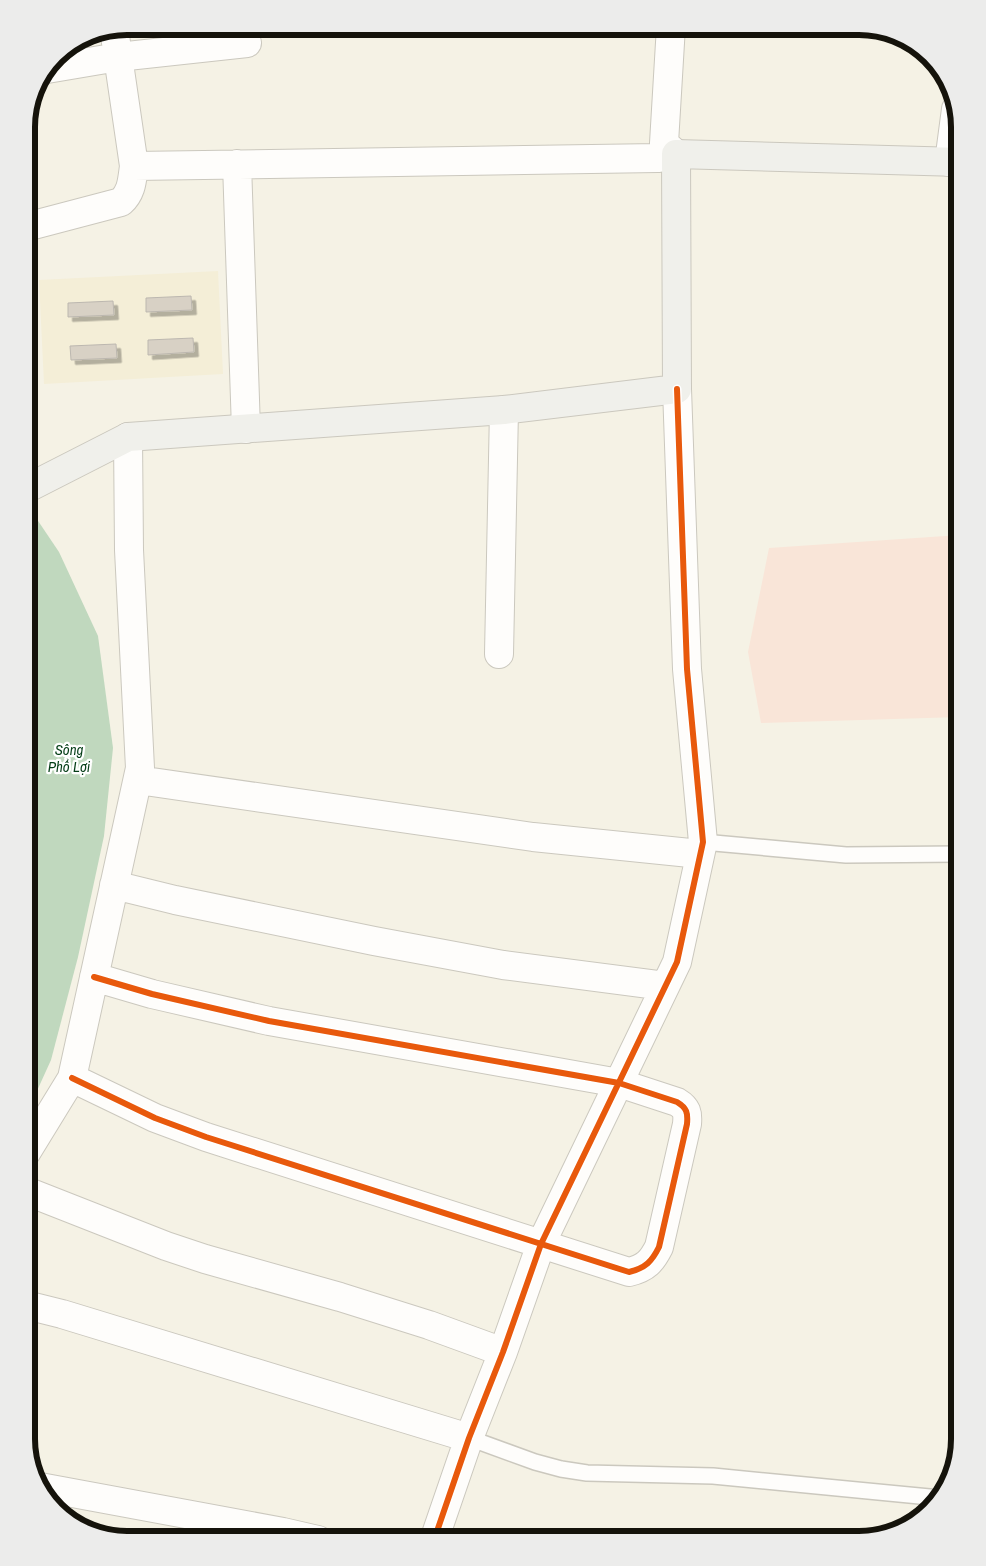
<svg xmlns="http://www.w3.org/2000/svg" width="986" height="1566" font-family="'Archivo Narrow',sans-serif">
<style>
.built{fill:#f4eed7;fill-rule:evenodd}
.green{fill:#f9e5d8}
.water{fill:#c0d8be}
.building{fill:#d8d1c5;stroke:#bcb7af;filter:url(#shadow)}
.lines{fill:none;stroke-linecap:round;stroke-linejoin:round}
.service-casing{stroke:#cbc8be;stroke-width:18}
.minor-casing{stroke:#cbc8be;stroke-width:30}
.secondary-casing{stroke:#cbc8be;stroke-width:30}
.service{stroke:#fefdfb;stroke-width:15}
.minor{stroke:#fefdfb;stroke-width:28}
.secondary{stroke:#f0f0eb;stroke-width:28}
.cycleway-casing{stroke:#fff;stroke-width:9}
.cycleway{stroke:#e8590c;stroke-width:6}
.labels{text-anchor:middle;stroke-width:4.5;stroke-linejoin:round;paint-order:stroke}
.water-label{font-size:15px;font-style:italic;fill:#053e17;stroke:#fff}
.rim{fill:none;stroke:#15130b;stroke-width:6}
</style>
<defs>
<filter id="shadow"><feDropShadow dx="4.5" dy="4.5" stdDeviation="0" flood-color="#0004"/></filter>
</defs>
<rect width="100%" height="100%" fill="#f5f2e5"/>
<path class="built" d="M218,271L223,374L44,384L39,280ZM191,296L192,310L146,312V298ZM113,301L114,315L68,317V303ZM193,338L194,352L148,354V340ZM116,344L117,358L71,360L70,346Z"/>
<path class="green" d="M960,535V717L761,723L748,652L769,548Z"/>
<path class="water" d="M26,503L59,552L98,636L113,748L104,836L78,957L51,1060L26,1115Z"/>
<path class="building" d="M191,296L192,310L146,312V298Z
M113,301L114,315L68,317V303Z
M193,338L194,352L148,355V340Z
M116,344L117,358L71,360L70,346Z"/>
<g class="lines">
<defs>
<path id="service" d="M703,842L846,855L960,854
M469,1438L535,1462L561,1469L587,1473L713,1476L940,1498"/>
<path id="minor" d="M671,26L664,143L676,154
M114,29L134,166L658,158L676,154
M47,69L118,57L247,43
M949,162L956,109
M237,164L246,429
M26,227L121,202C132,192 132,180 134,166
M499,654L504,410
M138,780L533,837L700,854
M114,885L175,900L374,941L503,965L665,986
M72,1078L155,1118L206,1137L629,1272C646,1268 652,1261 659,1247L687,1124C688,1113 687,1108 677,1102L619,1083L269,1021L152,994L94,977
M26,1153L72,1078L140,768L129,550L128,437
M26,1191L166,1246L205,1259L340,1297L429,1325L503,1352
M26,1305L62,1314L469,1438
M40,1487L283,1532L318,1540
M434,1540L469,1438L503,1352L541,1244L677,962L703,842L687,669L677,389"/>
<path id="secondary" d="M26,489L128,437L504,410L677,389L676,154L960,162"/>
</defs>
<use href="#service" class="service-casing"/>
<use href="#minor" class="minor-casing"/>
<use href="#secondary" class="secondary-casing"/>
<use href="#service" class="service"/>
<use href="#minor" class="minor"/>
<use href="#secondary" class="secondary"/>
<defs>
<path id="cycleway" d="M72,1078L155,1118L206,1137L629,1272C646,1268 652,1261 659,1247L687,1124C688,1113 687,1108 677,1102L619,1083L269,1021L152,994L94,977
M434,1540L469,1438L503,1352L541,1244L677,962L703,842L687,669L677,389"/>
</defs>
<use href="#cycleway" class="cycleway-casing"/>
<use href="#cycleway" class="cycleway"/>
</g>
<g class="labels">
<g class="water-label">
<text x="69" y="755">Sông<tspan x="69" dy="17">Phổ Lợi</tspan></text>
</g>
</g>
<path d="M0 0H986V1566H0ZM127 35H859A92 92 0 0 1 951 127V1439A92 92 0 0 1 859 1531H127A92 92 0 0 1 35 1439V127A92 92 0 0 1 127 35Z" fill="#ececeb" fill-rule="evenodd"/>
<path class="rim" d="M127 35H859A92 92 0 0 1 951 127V1439A92 92 0 0 1 859 1531H127A92 92 0 0 1 35 1439V127A92 92 0 0 1 127 35Z"/>
</svg>
